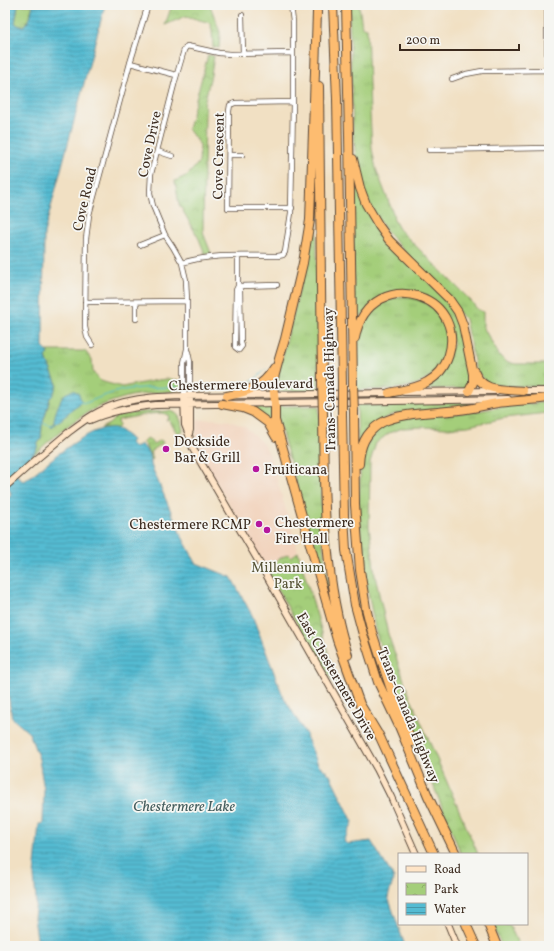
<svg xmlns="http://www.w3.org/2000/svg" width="554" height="951" font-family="Vollkorn,serif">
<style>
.built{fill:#f2d4be}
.grass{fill:url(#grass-tufts);stroke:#707c4c}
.park{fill:url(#park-crowns);stroke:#707c4c}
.water{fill:url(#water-rules);stroke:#487278}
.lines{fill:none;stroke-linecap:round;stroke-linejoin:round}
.stream{stroke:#54bbd2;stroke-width:1}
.street-casing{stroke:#564537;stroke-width:6}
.secondary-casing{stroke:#564537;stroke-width:8}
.highway-casing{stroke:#564537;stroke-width:10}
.street{stroke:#fff;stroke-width:4.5}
.secondary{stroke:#fee4c6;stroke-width:6}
.highway{stroke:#fdbc70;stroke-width:8}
.highway-bridge-casing{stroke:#564537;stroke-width:10;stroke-linecap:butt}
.highway-bridge{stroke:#fdbc70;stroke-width:8}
.poi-dot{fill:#b5179e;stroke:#f6f6f2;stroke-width:1.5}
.labels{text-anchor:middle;stroke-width:3.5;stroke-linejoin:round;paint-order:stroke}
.street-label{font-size:14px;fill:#3b2a1e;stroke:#f6f6f2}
.poi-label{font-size:14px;fill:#3b2a1e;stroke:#f6f6f2;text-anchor:start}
.park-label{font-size:14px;fill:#555335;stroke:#f6f6f2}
.water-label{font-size:15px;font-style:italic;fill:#445d5d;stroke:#f6f6f2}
</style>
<defs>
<pattern id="grass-tufts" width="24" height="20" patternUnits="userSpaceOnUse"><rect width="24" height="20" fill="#a4ce7a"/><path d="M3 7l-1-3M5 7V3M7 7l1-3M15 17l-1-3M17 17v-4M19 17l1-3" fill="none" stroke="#8eb169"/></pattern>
<pattern id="park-crowns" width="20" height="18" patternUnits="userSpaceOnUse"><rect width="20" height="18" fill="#a4ce7a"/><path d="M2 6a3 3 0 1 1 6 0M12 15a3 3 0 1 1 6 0" fill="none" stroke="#8eb169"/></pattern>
<pattern id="water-rules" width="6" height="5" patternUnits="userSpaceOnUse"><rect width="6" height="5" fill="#54bbd2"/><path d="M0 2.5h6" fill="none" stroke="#4798aa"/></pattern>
</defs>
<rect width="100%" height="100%" fill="#f6f6f2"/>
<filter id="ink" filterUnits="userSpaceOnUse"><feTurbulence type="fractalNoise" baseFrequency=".025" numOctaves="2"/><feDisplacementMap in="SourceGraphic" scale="8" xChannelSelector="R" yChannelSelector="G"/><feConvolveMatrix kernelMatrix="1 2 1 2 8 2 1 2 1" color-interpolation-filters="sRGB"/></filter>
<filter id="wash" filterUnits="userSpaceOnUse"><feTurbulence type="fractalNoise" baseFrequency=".012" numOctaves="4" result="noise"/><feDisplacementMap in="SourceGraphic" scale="16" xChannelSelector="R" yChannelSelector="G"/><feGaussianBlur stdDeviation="0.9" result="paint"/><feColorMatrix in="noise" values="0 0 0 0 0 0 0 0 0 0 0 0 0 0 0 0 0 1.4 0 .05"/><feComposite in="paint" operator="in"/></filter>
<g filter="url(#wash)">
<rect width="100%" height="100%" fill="#f1e0c3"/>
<path class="built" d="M215,419L230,421L245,427L250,431L265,446L270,456L298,551L291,556L288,554L265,567L199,452L195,443L197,420Z"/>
<path class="grass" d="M349,5H359L362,27L367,28L370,113L372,149L376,169L393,213L394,220L399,229L471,301L477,309L483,312V327L499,355L505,361L515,364H546V370L549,369V386H504L487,383L476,370L465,319L387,232L375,214L364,192L357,167L353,133Z
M354,177L374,224L447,301L454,312L459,323L471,383L468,388L426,389L422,388L427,385L454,344L439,306L390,292L354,322L352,178Z
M315,194L316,195L319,391H277L275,387L311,243Z
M404,297C416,299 426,302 435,310C438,313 440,317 442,320C453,340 447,364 428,378C410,391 378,389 356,390C357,360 352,314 386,301C391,298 398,298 404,297Z
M47,351H85L92,360L93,372L97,377L101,381L107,383L122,387L158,380L168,379L178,380L182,383C180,387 179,389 174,391C160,393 145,393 131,396C115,400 99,405 85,414C65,426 48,442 31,457L37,448L38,443L41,439L42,426L50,398L53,394L57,384L47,361L46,356L48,353Z
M481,402V404L394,414C383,418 372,424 364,434C361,438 360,442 358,446L357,405Z
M549,402V421L546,419L547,413L504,418L468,426L448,428L423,427L403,428L389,433L376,443L370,462L369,526L375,576L388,634L408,692L478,854H461L415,740L389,675L375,629L363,564L359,505L361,459L370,439L382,426L399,419L479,411L505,406Z
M279,406H319L321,500L323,545L329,590L328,592L327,591L277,416Z
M252,407H271L273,424Z
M170,411C181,413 181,422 183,431L177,433L169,420H166L169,419L168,415L162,413L149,414L118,420L119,426L117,429L116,428H101L109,424L117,416L141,412Z
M148,438L153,444L161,440L163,443L150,452L153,459L152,460L145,445L142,442Z
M492,924H509L519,946H502Z"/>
<path class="park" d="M18,5H33L27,23L25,25C21,26 18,26 15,23Z
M172,5H210L220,32L219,48L213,47L212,30L210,23L186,16L165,25Z
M208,55L214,56L211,75L204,104L205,110L203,230L204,235L211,253L205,254L199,239L179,204L175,181L188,175L199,162L200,145L188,129Z
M298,552L340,693L341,696L318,656L314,654L265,567L288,554L291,557Z"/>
<path class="water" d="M5,5H18L15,23C28,34 31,13 33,5H105L44,233L43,347L45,349L48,353L46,356L47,361L57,384L53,395L50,398L42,426L41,439L38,443L37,448L31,457L15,471C18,476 21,483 26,480C45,465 90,424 114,428C121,429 127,436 132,440L130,443L135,448L140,444C146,447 152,459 151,465L181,535L196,563L231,577L252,615L283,696L307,736H306L318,764L330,775L353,822L344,841L347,844L371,841L394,878L388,897L405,946L38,945L34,918L36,900L34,876L39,824H43L44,790L39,759L29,733L12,718L5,676V672L7,671L6,667L8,666V653L5,648V501L11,495L10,491L5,485Z
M73,390C78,392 80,395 81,401C79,405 76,406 72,409C66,415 64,419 55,423L54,425L51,427H50L51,425L54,423C53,417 60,400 64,395C66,393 70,392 73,390Z"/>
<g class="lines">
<path class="stream" d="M199,386C217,388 235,389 252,381C257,378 262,373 266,369
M80,402L86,403C100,397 115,391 130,389C146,387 161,388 177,387
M43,423L51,425"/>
</g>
</g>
<g filter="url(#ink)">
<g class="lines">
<defs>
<path id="street" d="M547,5V70L549,94
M242,15L243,54
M130,63L176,75
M452,79L466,74L482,71L547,70
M429,150L549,148
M157,151L172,156
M229,155H242
M292,208H228L229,111L230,105L235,103L293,102
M140,245L165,235
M238,256V286L236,290L235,347L239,350L242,346L241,343L240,289L238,286
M182,263C212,253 246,256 278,256L283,255L285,252L291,213L293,102V22L291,5
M238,286L277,285
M85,302L187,301
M136,302V319
M92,345L87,337L85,327L86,239L89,215L130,63L148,5
M188,352L190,362V396
M184,396V363L187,349V301L186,280L182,263L173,247L165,235L153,206L150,193L151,174L175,81L184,50L187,46L219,53L230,54L292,53"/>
<path id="secondary" d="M520,391H549
M404,392L496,391
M184,396L185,425L189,435L193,449L256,557L377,769L391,797L416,854
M90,420C111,411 133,407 156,405L508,399
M189,433L190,430V400
M5,487C26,468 48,449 70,431C86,419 98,410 117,404C139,397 162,397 184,396L392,393
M448,924L457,946"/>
<path id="highway" d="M333,5L337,99L342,383
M346,5L349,135L353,384
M317,12L310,220L303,263L285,339L279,359L274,378L273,384L275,403V420L337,640L360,704L381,739
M319,86L322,383
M353,159L360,188L366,204L379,226L389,240L449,299L458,312L463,325L473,374V383L469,391
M355,338C358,321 366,307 381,299C405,287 436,297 447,321C457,343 448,371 427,382C415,389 402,390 389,393
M474,371C482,393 504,389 523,391
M227,396C247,392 263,387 274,368
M222,404L243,408L253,412L268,423L276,437
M354,413L355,505L360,570L366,608L372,632L393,696L412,742
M323,414C324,495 323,577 348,655
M342,414L344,515L346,550L355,605L362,631L378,682L399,726L428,796L456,854
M359,464C360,446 365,433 381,423C400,412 436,413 459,410C472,409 484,405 498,403C515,401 532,400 549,398
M379,735L434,854
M466,924L476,946
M488,924L497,946"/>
</defs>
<use href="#street" class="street-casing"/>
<use href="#secondary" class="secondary-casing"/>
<use href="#highway" class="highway-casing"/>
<use href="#street" class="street"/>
<use href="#secondary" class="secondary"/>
<use href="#highway" class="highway"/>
<defs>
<path id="highway-bridge" d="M322,383L323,414
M342,383V414
M353,384L354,413"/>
</defs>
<use href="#highway-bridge" class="highway-bridge-casing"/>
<use href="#highway-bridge" class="highway-bridge"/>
</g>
</g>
<g class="poi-dot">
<circle cx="166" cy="449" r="4"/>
<circle cx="256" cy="469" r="4"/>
<circle cx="259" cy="524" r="4"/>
<circle cx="267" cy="530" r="4"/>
</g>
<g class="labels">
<g class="street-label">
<text transform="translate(149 144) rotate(-78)" y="5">Cove Drive</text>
<text transform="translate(218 156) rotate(-89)" y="5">Cove Crescent</text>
<text transform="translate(84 199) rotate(-77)" y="5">Cove Road</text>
<text transform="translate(329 380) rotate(-91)" y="5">Trans-Canada Highway</text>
<text transform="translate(241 384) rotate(-1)" y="5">Chestermere Boulevard</text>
<text transform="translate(337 676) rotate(60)" y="5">East Chestermere Drive</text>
<text transform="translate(409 715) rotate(68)" y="5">Trans-Canada Highway</text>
</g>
<g class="poi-label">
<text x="174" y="446">Dockside<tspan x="174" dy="16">Bar &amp; Grill</tspan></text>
<text x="264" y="474">Fruiticana</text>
<text x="275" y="527">Chestermere<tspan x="275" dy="16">Fire Hall</tspan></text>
<text x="251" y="529" text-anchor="end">Chestermere RCMP</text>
</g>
<g class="park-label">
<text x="288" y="572">Millennium<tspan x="288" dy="16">Park</tspan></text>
</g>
<g class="water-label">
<text x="184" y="811">Chestermere Lake</text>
</g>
</g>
<rect width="554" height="951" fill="none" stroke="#f6f6f2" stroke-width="20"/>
<rect x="398" y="853" width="130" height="72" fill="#f6f6f2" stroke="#aba49d"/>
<rect x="406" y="866" width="20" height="6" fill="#fee4c6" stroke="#aba49d"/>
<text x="434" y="873" font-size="12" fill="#3b2a1e">Road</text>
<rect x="406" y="883" width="20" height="12" fill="url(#park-crowns)" stroke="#aba49d"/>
<text x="434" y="893" font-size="12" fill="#3b2a1e">Park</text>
<rect x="406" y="903" width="20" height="12" fill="url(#water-rules)" stroke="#aba49d"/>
<text x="434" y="913" font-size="12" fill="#3b2a1e">Water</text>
<path d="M400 44v6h119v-6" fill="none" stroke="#3b2a1e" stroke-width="2"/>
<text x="406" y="44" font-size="12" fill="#3b2a1e" stroke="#f6f6f2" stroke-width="3" paint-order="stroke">200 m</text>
</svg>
